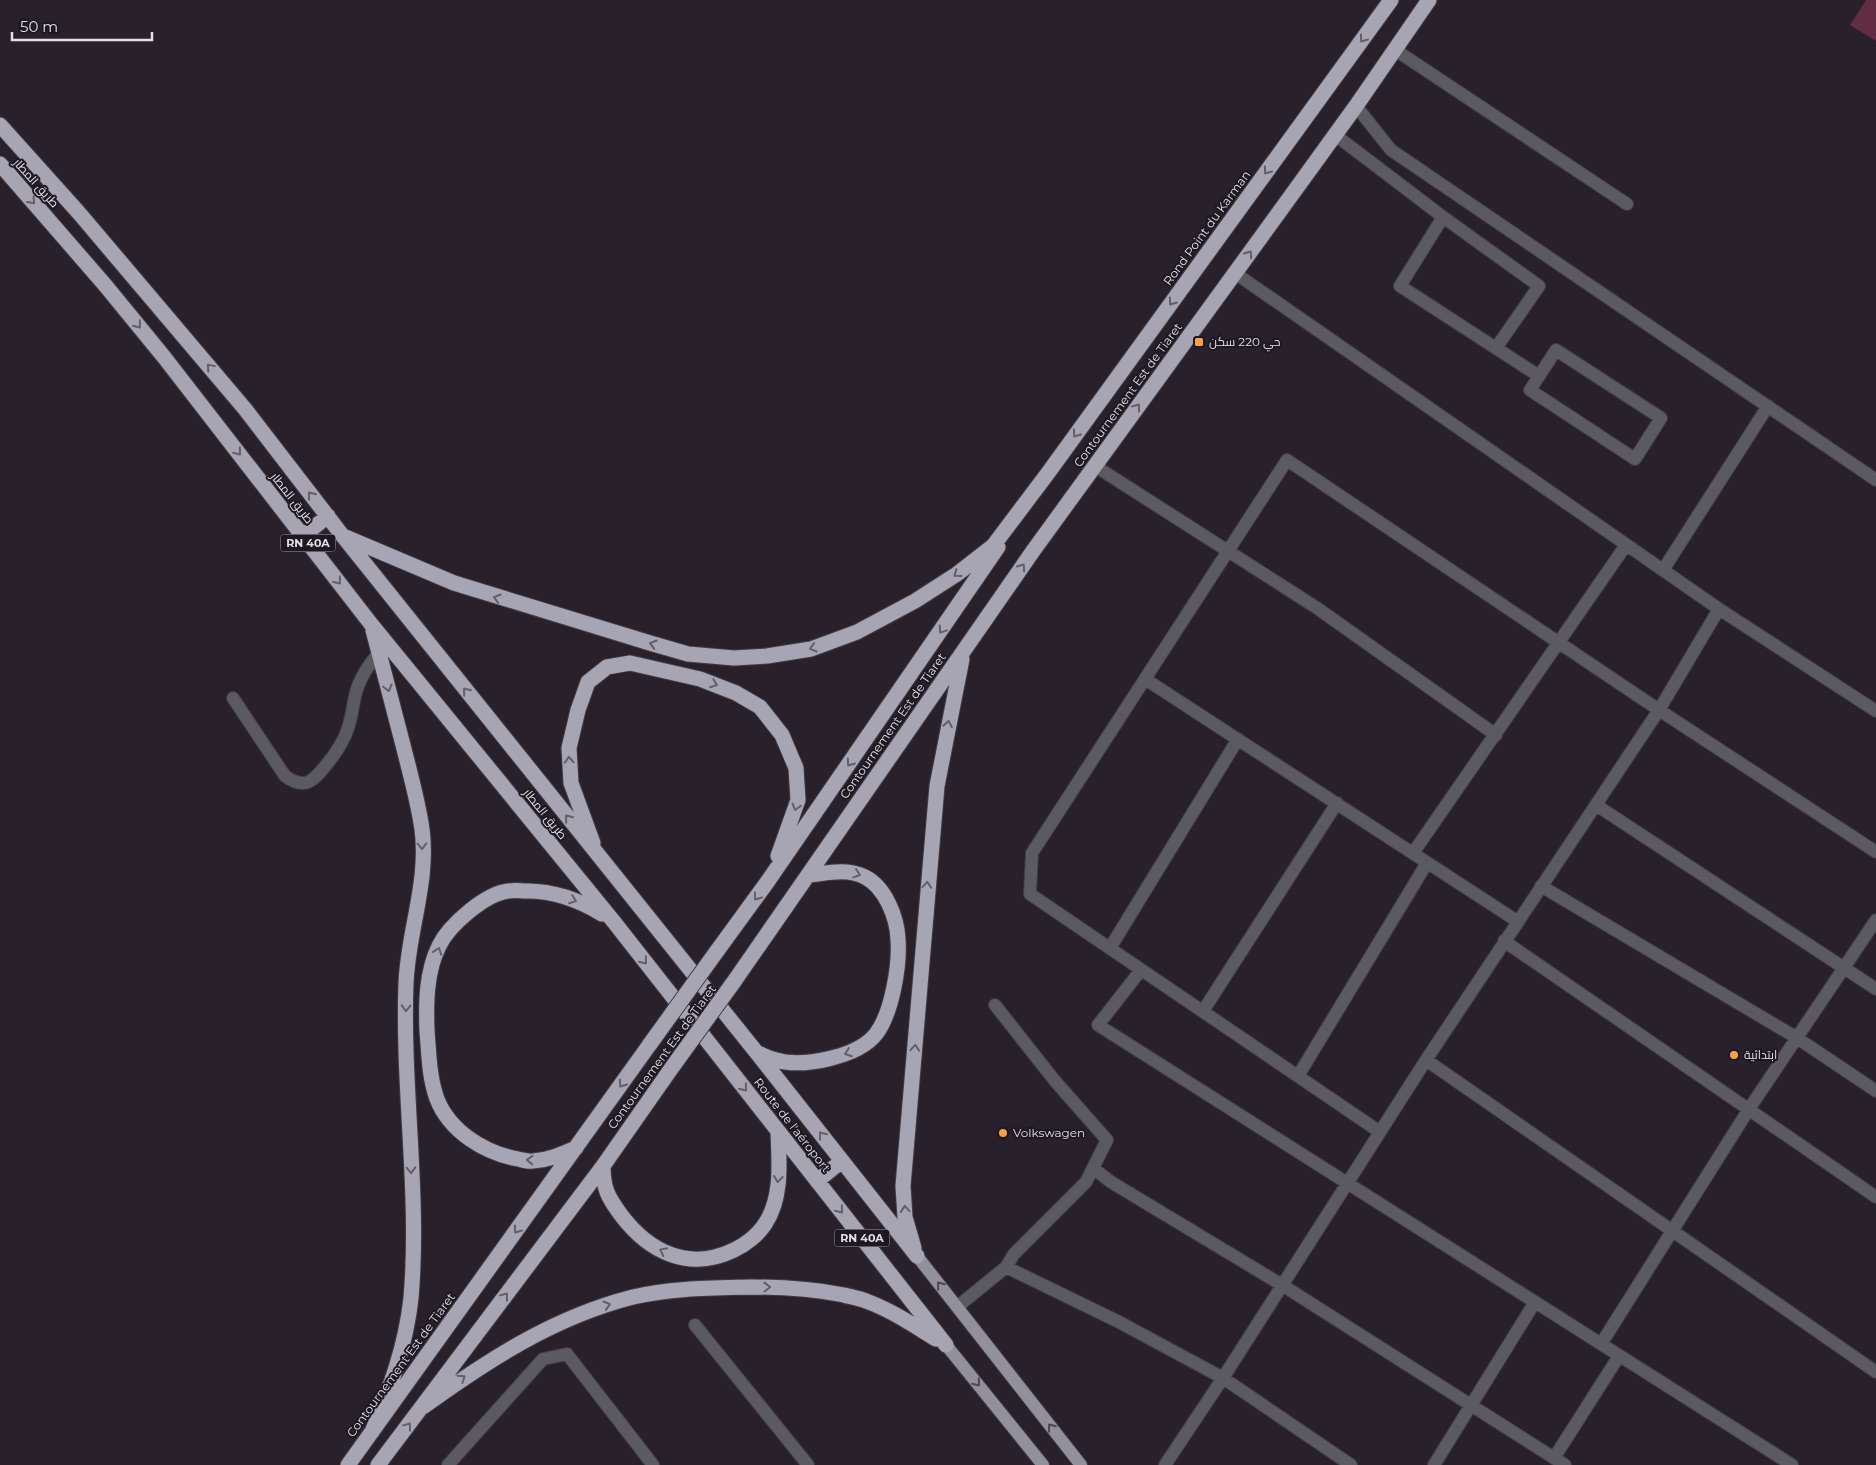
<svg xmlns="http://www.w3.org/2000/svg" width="1876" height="1465" font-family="Montserrat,Cairo,sans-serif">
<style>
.green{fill:#622c42}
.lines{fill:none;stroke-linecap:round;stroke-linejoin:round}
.minor-casing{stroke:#423c46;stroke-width:14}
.major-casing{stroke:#423c46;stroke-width:14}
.highway-casing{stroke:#423c46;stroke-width:17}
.minor{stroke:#5b5a60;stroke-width:12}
.major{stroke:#91909c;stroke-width:12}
.highway{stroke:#a7a5b4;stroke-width:15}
.highway-bridge-casing{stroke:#423c46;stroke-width:17;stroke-linecap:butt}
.highway-bridge{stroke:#a7a5b4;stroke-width:15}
.oneway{stroke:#625e6b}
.oneway2{stroke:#4c4853}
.poi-dot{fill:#f7a248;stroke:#1e1822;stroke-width:2}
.labels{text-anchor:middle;stroke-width:4;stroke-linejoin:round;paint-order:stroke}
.shield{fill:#1e1822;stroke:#a8a3ab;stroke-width:1}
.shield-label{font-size:11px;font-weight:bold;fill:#e3dfe6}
.street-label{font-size:12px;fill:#e3dfe6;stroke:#1e1822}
.poi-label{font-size:12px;fill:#e3dfe6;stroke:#1e1822;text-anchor:start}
</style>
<rect width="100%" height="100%" fill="#28212c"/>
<path class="green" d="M1866,0H1876V41L1850,25Z"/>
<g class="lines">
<defs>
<path id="minor" d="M1394,49L1627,204
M1356,106L1391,150L1876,480
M1334,134L1443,217
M1235,273L1719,609L1876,711
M1496,348L1539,286L1443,217L1400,286L1539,376
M1556,350L1661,418L1635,459L1530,390Z
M1095,466L1317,608L1496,735
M1663,570L1768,406
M1145,679L1517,921
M233,698L285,776C306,791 314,780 327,764C336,753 344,741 348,728C353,714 353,699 358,686C363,673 370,663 379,653
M1596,805L1876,989
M1413,853L1626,545
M1541,886L1797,1038L1876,1091
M1504,941L1876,1197
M1110,948L1238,739
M1141,970L1098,1025L1792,1465
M1203,1011L1337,803
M1426,1060L1876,1372
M1298,1076L1427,863
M1380,1132L1030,894L1032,853L1287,460L1659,710L1876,852
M1093,1168L1111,1182L1282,1285L1565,1465
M1006,1267L1119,1322L1223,1378L1351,1465
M957,1307L1006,1267L1014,1254L1086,1182L1107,1140L1055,1081L995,1005
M695,1325L808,1465
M1601,1344L1749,1109L1876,920
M1554,1458L1619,1356
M448,1465L543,1359L567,1354L653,1465
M1165,1465L1223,1378L1426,1060L1659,710L1719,609
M1434,1465L1535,1302"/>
<path id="major" d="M917,1256L1081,1465
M946,1345L1043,1465"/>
<path id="highway" d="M0,125L79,213L245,409L342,535L757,1053L917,1256
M0,164L105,285L164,357L371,624L614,922L946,1345
M303,536L328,516
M343,536L454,583L650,643L688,654L734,658L767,656L811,649L857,632L915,601L957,574L993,546L1048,473L1391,0
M593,843L571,783L569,748L578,710L588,682L607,667L630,663L700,679L736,693L760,707L782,735L796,768L798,800L778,856
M717,951L768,881L998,547
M733,983L1033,551L1235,273L1356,106L1429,0
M758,1053C764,1056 770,1059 776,1060C803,1068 858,1057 876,1034C892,1013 900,965 898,939C897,917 885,887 865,877C847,868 828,873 809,875
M576,1148C562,1154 549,1160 533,1161C528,1162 523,1160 518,1159C485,1153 450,1132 437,1099C429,1077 429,1054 427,1031C426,1004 426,972 439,946C449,925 485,894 508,891C514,890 521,891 527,891C554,891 579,900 602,914
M603,1166C603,1175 604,1184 607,1192C610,1200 616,1208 621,1215C649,1252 689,1272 734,1250C745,1245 758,1235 765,1224C783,1197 779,1161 778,1131
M817,1181L842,1161
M914,1248L905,1217L903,1186L937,786L962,659
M423,1407C488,1360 554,1317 633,1297C671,1288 711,1288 750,1287C782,1287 813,1289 844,1295C851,1297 859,1298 866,1301C891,1310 913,1325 936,1339
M372,1432C390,1389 406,1345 411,1298C420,1194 402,1088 406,983C408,931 429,882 422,829C418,801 410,773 403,745C393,707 383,669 373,630
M348,1465L650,1044
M378,1465L603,1166L673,1066"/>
</defs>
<use href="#minor" class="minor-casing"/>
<use href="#major" class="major-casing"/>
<use href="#highway" class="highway-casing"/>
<use href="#minor" class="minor"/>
<use href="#major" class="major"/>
<use href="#highway" class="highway"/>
<defs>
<path id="highway-bridge" d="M650,1044L717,951
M673,1066L733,983"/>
</defs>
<use href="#highway-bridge" class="highway-bridge-casing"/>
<use href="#highway-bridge" class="highway-bridge"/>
</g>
<defs><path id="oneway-chevron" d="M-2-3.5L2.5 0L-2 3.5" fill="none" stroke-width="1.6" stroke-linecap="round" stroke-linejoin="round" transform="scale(1.25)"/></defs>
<g class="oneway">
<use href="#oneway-chevron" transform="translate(1363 39) rotate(126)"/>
<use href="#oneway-chevron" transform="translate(1267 171) rotate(126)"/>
<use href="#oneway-chevron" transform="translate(32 201) rotate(48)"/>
<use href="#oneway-chevron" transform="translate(1249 254) rotate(-55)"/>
<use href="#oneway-chevron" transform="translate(1172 302) rotate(126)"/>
<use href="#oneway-chevron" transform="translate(138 325) rotate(51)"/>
<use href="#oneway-chevron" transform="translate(210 367) rotate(-130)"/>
<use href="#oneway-chevron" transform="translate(1137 407) rotate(-54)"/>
<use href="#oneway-chevron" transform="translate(1076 434) rotate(126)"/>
<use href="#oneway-chevron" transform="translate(238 452) rotate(52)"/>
<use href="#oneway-chevron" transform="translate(311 495) rotate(-128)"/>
<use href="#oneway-chevron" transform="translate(1022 567) rotate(-55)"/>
<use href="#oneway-chevron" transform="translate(957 574) rotate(144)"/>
<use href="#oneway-chevron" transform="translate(338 581) rotate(52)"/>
<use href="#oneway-chevron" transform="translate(497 598) rotate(-164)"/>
<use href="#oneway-chevron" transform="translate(942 630) rotate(124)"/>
<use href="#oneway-chevron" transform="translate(653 644) rotate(-164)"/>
<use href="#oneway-chevron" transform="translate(813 648) rotate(163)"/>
<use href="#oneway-chevron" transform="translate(714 684) rotate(21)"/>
<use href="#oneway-chevron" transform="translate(388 688) rotate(75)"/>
<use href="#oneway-chevron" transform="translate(466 691) rotate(-129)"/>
<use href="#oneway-chevron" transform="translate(948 724) rotate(-80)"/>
<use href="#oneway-chevron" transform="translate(569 760) rotate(-93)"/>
<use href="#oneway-chevron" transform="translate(850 763) rotate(125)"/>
<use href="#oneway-chevron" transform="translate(796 807) rotate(105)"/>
<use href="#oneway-chevron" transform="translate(568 818) rotate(-129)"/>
<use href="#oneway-chevron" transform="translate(422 846) rotate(89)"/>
<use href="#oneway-chevron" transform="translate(857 874) rotate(19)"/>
<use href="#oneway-chevron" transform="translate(927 885) rotate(-86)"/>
<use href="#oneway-chevron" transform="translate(757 897) rotate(126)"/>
<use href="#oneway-chevron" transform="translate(573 900) rotate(21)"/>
<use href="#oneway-chevron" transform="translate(438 951) rotate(-70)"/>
<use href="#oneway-chevron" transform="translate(644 961) rotate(52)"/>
<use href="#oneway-chevron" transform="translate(406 1008) rotate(91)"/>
<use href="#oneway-chevron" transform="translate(915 1048) rotate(-86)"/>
<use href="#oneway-chevron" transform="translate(848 1053) rotate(160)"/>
<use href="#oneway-chevron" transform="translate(622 1084) rotate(126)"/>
<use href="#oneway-chevron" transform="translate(744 1088) rotate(52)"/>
<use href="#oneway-chevron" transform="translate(822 1135) rotate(-128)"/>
<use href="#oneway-chevron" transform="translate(530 1160) rotate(-178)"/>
<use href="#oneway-chevron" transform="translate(411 1170) rotate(88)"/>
<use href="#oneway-chevron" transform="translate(778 1179) rotate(97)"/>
<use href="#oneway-chevron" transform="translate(905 1209) rotate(-95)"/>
<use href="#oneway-chevron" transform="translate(840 1210) rotate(52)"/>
<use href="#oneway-chevron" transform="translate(517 1230) rotate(126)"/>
<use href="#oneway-chevron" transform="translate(663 1251) rotate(-154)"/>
<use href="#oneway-chevron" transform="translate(767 1287) rotate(-1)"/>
<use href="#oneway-chevron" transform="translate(505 1296) rotate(-53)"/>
<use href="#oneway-chevron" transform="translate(607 1305) rotate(-17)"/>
<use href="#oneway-chevron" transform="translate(462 1378) rotate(-35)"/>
<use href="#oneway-chevron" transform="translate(408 1426) rotate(-53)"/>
</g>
<g class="oneway2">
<use href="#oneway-chevron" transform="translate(940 1285) rotate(-128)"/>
<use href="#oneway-chevron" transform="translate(977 1383) rotate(51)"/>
<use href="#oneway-chevron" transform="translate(1051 1427) rotate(-128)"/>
</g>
<g class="poi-dot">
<rect x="1194" y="337" width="10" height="10" rx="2.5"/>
<circle cx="1734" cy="1055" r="5"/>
<circle cx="1003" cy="1133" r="5"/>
</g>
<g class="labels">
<g class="shield">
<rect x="280.5" y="534.5" width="55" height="17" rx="4"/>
<rect x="834.5" y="1229.5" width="55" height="17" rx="4"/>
</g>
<g class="shield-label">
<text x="308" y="547">RN 40A</text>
<text x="862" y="1242">RN 40A</text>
</g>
<g class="street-label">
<text transform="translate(36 183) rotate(48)" y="4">طريق المطار</text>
<text transform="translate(1207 228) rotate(-54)" y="4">Rond Point du Karman</text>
<text transform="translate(1128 395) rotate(-54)" y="4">Contournement Est de Tiaret</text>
<text transform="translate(292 498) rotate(52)" y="4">طريق المطار</text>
<text transform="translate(893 726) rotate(-55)" y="4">Contournement Est de Tiaret</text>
<text transform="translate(545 814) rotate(51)" y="4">طريق المطار</text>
<text transform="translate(662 1057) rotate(-54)" y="4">Contournement Est de Tiaret</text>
<text transform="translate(792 1125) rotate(52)" y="4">Route de l'aéroport</text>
<text transform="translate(401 1365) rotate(-54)" y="4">Contournement Est de Tiaret</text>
</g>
<g class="poi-label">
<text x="1209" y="346">حي 220 سكن</text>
<text x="1744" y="1059">ابتدائية</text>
<text x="1013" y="1137">Volkswagen</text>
</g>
</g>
<path d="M12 32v8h140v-8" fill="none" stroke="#e3dfe6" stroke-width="2.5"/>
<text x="20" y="32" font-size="15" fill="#e3dfe6" stroke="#1e1822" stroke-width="4" paint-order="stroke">50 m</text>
</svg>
